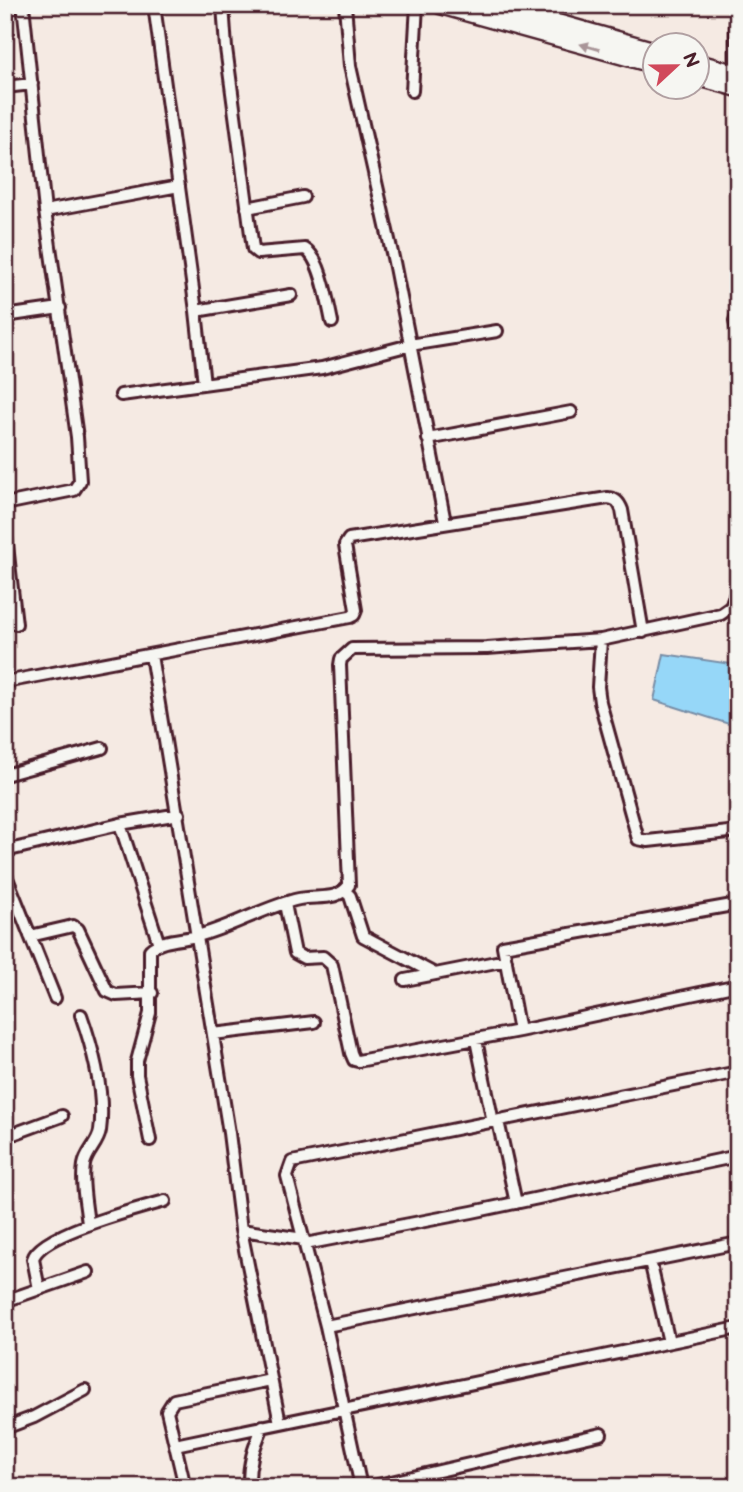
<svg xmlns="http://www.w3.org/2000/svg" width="743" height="1492" font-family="'Balsamiq Sans',sans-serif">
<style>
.water{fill:#96d7f8;stroke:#788da6;stroke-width:2}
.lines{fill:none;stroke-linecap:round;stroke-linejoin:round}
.minor-casing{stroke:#4a1f2b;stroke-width:16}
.primary-casing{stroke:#4a1f2b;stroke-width:21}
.minor{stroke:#f6f6f2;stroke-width:10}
.primary{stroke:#f6f6f2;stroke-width:16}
.oneway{fill:#a99598}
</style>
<rect width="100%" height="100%" fill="#f5eae3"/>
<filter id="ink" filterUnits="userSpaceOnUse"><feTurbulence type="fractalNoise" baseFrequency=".0143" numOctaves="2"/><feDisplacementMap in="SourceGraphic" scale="14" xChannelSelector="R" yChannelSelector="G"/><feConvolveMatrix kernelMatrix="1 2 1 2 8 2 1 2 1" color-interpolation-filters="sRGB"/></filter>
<g filter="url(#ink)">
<path class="water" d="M664,654L738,665V727L654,700Z"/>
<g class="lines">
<defs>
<path id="minor" d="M154,5L196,311L204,384
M223,5L226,48L253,249L258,253L305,249C321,258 328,304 332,322
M345,5L350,66L394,262L445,522
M736,5V78
M5,87L32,84
M412,91L417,5
M247,208L303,197
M45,211L179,186
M196,311L291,295
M738,312L735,321L738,335
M5,316L60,308
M121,395L322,368L410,345L497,331
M428,439L571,412
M5,504L74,490L80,481L77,437L45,211L23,5
M5,528L16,624
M601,640L598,687L600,702L638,839L648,841L738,831
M151,655L229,1133L241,1230L280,1423
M5,682L350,617L354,615L356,610L345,545L349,539L608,498C616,499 619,502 622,510L643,632
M5,775L102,748
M120,824L159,944
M5,851L120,824L179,814
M5,873L55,998
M345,891L350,896L363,936L435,974
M285,904L295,953L304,958L323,957L332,965L351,1053L354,1060L358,1061L519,1031L738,985
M30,936L73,926L78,929L107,991L116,995L152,993
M405,980L506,960
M81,1015C93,1049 105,1094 100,1131C98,1144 86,1152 84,1165C81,1183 86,1205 88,1224
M519,1031L503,946L738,904
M213,1034L314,1022
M476,1040L493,1122
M498,1121L516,1203
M5,1137L62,1116
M150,1140L137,1075V1061L150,1013V950C161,939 182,940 197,936C230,928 266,906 299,899C316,895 338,902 349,885L340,665L341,659L352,649L487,648L601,640L721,614L731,607L738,588
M241,1230L304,1239
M305,1244L472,1212L738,1156
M650,1261L669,1342
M39,1289L33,1259C39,1234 140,1208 165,1201
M5,1301L88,1272
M326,1326L738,1243
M5,1428L34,1417L85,1390
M175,1445L738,1328
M185,1487L167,1411L174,1400L271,1380
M249,1487C248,1464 254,1447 263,1426
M361,1487L326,1326L287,1176L292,1162L738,1072
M369,1487L601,1434"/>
<path id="primary" d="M440,5L656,65
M494,5L656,51
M698,63L738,74
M698,77L738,88"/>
</defs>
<use href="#minor" class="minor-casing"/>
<use href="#primary" class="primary-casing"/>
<use href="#minor" class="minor"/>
<use href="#primary" class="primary"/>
</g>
<defs><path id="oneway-solid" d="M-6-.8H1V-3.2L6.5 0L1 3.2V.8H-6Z" transform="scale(1.75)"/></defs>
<use class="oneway" href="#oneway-solid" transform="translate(590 47) rotate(-164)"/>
</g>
<rect width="743" height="1492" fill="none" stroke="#f6f6f2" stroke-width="28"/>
<rect x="14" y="14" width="715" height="1464" fill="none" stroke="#4a1f2b" stroke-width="2.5" filter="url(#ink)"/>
<g transform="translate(676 66) rotate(68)"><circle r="33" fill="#f6f6f2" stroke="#b1a0a2" stroke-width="2"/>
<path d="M0-5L12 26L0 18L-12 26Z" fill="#d1495b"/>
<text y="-10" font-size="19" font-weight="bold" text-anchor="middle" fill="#4a1f2b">N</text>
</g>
</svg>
